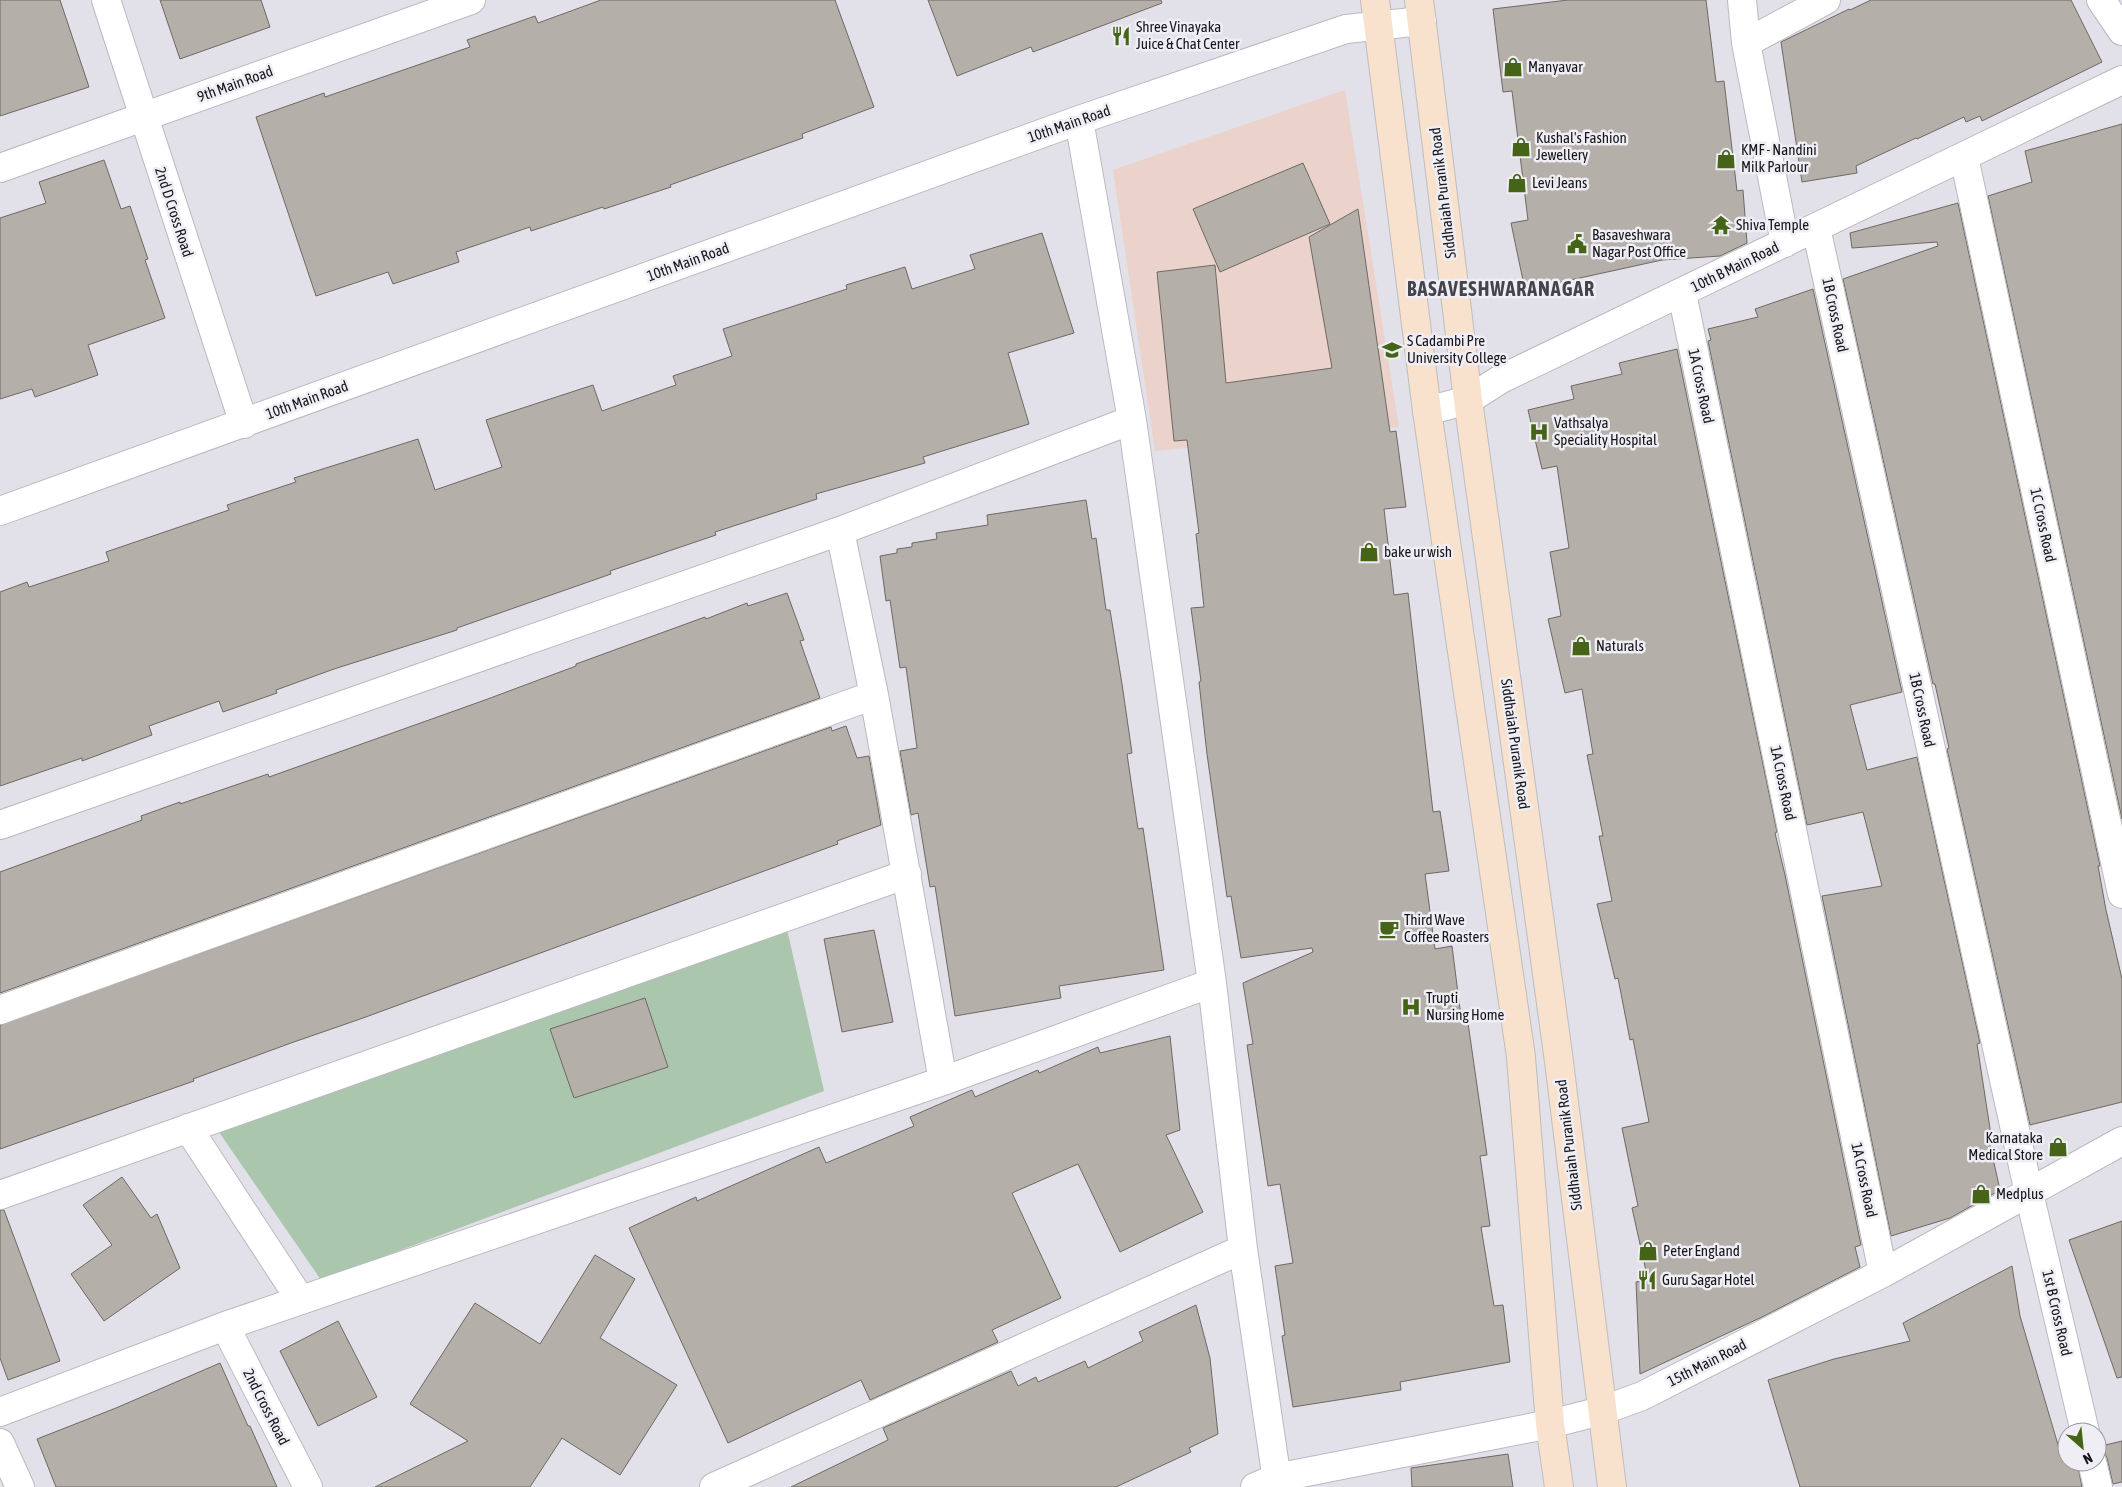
<svg xmlns="http://www.w3.org/2000/svg" width="2122" height="1487" font-family="'Asap Condensed',sans-serif">
<style>
.education{fill:#ebd2ca}
.green{fill:#aac6ac}
.building{fill:#b5afa9;stroke:#6e6964}
.lines{fill:none;stroke-linecap:round;stroke-linejoin:round}
.minor-casing{stroke:#bbb9c0;stroke-width:30}
.major-casing{stroke:#bebdbe;stroke-width:30}
.minor{stroke:#fff;stroke-width:28}
.major{stroke:#f8e2cd;stroke-width:28}
.labels{text-anchor:middle;stroke-width:5;stroke-linejoin:round;paint-order:stroke}
.poi-label{font-size:15px;fill:#161518;stroke:#efeef5;text-anchor:start}
.street-label{font-size:15px;fill:#161518;stroke:#efeef5}
.district-label{font-size:20px;font-weight:bold;letter-spacing:1px;fill:#46444b;stroke:#efeef5}
</style>
<rect width="100%" height="100%" fill="#e2e0e8"/>
<path class="education" d="M1345,90L1399,427L1155,451L1113,170Z"/>
<path class="green" d="M786,925L824,1091L321,1280L219,1132Z"/>
<path class="building" d="M0,0H60L89,87L0,116Z
M160,0H261L270,27L180,59Z
M601,0H835L874,107L802,134L803,138L670,185L671,187L604,209L603,207L531,231L530,227L456,252L459,262L393,284L388,272L316,296L256,117L324,93L325,97L470,47L467,40L535,16L538,23Z
M928,0H1161L1162,3L1033,52L1031,47L957,76Z
M1568,0H1706L1716,82L1724,81L1737,191L1743,190L1747,243L1720,256L1662,260L1525,290L1511,223L1528,220L1512,91L1503,92L1493,9Z
M1871,0H2071L2102,62L1982,121L1980,116L1966,122L1964,117L1917,139L1916,138L1856,166L1857,173L1802,182L1781,42L1849,9L1850,10Z
M2122,124V819L1988,196L2032,182L2025,151Z
M104,160L121,209L130,206L148,259L145,260L165,318L88,345L98,375L35,397L32,389L0,399V218L46,203L39,182Z
M1303,163L1330,224L1220,272L1193,209Z
M1958,203L2100,866H2098L2106,910L2122,979V1102L2030,1125L1947,749L1949,748L1935,684H1933L1843,279L1938,246L1937,242L1852,248L1850,233Z
M1358,209L1390,432L1396,431L1406,507L1384,509L1394,595L1408,593L1433,812L1440,811L1449,871L1425,874L1435,949L1452,946L1461,1017L1467,1016L1487,1155L1480,1156L1490,1226L1481,1227L1494,1306L1503,1305L1510,1362L1400,1382L1401,1390L1293,1407L1282,1336L1285,1335L1275,1266L1293,1263L1280,1184L1268,1186L1247,1045L1253,1044L1243,983L1313,952L1312,948L1241,958L1231,896L1227,897L1207,754L1199,682L1201,681L1191,608L1204,607L1196,534L1199,533L1187,440L1174,441L1157,272L1215,265L1226,383L1332,368L1309,237Z
M1042,233L1074,333L1008,353L1029,424L923,457L925,463L816,494L817,499L715,532L716,535L610,571L611,574L457,628V630L334,669L276,690L277,693L223,712L219,701L149,726L152,735L82,761V758L0,786V592L27,582L29,587L109,561L106,552L229,510L227,505L296,482L294,478L418,439L435,490L502,467L486,420L593,385L602,411L676,385L673,376L732,356L723,329L847,289L846,285L905,267L912,289L975,269L970,255Z
M1813,289L1902,692L1850,705L1867,770L1917,757L1980,1043L1977,1044L1991,1135L1988,1136L2000,1190L1950,1218L1891,1236L1822,896L1882,886L1863,812L1807,825L1708,341L1711,340L1708,329L1758,317L1755,309Z
M1677,349L1777,832L1775,833L1785,875L1861,1245L1855,1247L1860,1267L1762,1317L1640,1374L1636,1282L1648,1280L1632,1208L1638,1206L1622,1128L1649,1122L1633,1039L1630,1040L1618,978L1615,979L1597,904L1612,901L1599,836H1603L1587,755L1593,754L1582,689L1565,693L1548,619L1561,616L1550,552L1569,548L1557,466L1542,469L1528,410L1574,399L1571,386L1622,374L1619,363Z
M1086,500L1092,539L1096,538L1106,610H1110L1122,684L1132,753L1127,754L1138,829L1143,828L1164,970L1059,986L1061,998L955,1016L935,886L930,887L918,813L911,815L900,751L917,748L906,667L900,668L890,600L886,601L880,556L897,553V549L912,547V543L937,539L936,533L988,525L987,515Z
M787,593L804,640L800,641L820,698L0,993V872L142,820L141,816L180,802V804L268,774L269,777L485,700L576,666V664L705,617L706,619L747,603L748,606Z
M846,726L857,758L869,756L881,825L837,841L838,844L363,1018L291,1043L193,1079L194,1081L0,1149V1025L831,727L832,731Z
M874,930L893,1022L842,1032L824,939Z
M645,998L668,1067L574,1098L550,1029Z
M1170,1036L1180,1130L1166,1135L1203,1212L1120,1252L1078,1164L1012,1193L1061,1298L992,1330L998,1342L870,1400L861,1380L728,1443L629,1228L696,1197L697,1201L819,1147L826,1163L914,1126L910,1117L972,1090L975,1097L1038,1070L1039,1073L1098,1047L1100,1053Z
M122,1177L151,1218L157,1214L180,1268L104,1321L71,1274L112,1245L83,1205Z
M0,1210H4L60,1361L8,1380L0,1358Z
M2122,1221V1377L2117,1378L2069,1240Z
M595,1255L635,1279L600,1338L677,1385L620,1475L562,1438L530,1487H375L468,1441L410,1404L475,1303L540,1344Z
M2012,1266L2020,1316L2061,1455L2067,1454V1462H2077L2082,1487H1800L1768,1380L1834,1359L1910,1341L1903,1323Z
M1196,1305L1210,1358L1218,1434L1189,1448L1191,1452L1116,1487H791L888,1440L883,1428L1011,1371L1018,1386L1036,1377L1038,1382L1085,1361L1088,1368L1143,1341L1139,1332Z
M338,1321L377,1397L318,1426L280,1351Z
M220,1363L248,1426H250L277,1487H56L37,1439L116,1408Z
M2122,1441V1482L2113,1484L2107,1458L2104,1452L2097,1447Z
M1508,1454L1513,1487H1412L1411,1468Z"/>
<g class="lines">
<defs>
<path id="minor" d="M106,0L244,424
M1742,0L1746,43L1785,243
M2101,0L2122,31
M1746,43L1826,0
M1964,157L2122,894
M0,168L471,0
M1816,228L2029,1193L2085,1432
M1682,293L1883,1273
M1427,411L1468,400L1501,379L2122,80
M1132,420L1212,983L1243,1249L1278,1487
M0,511L1079,120L1346,29L1422,21
M840,531L874,695L943,1081
M0,825L840,531L1132,420L1079,120
M0,1010L874,695
M188,1128L300,1299
M0,1195L907,874
M225,1326L308,1487
M0,1412L225,1326L943,1081L1212,983
M0,1443L20,1487
M2092,1462L2098,1487
M714,1487L1243,1249
M1255,1487L1276,1478L1550,1424L1601,1411L1642,1396L1883,1273L2122,1141"/>
<path id="major" d="M1375,0L1427,411L1521,1057L1550,1424L1559,1487
M1419,0L1468,400L1558,1054L1612,1487"/>
</defs>
<use href="#minor" class="minor-casing"/>
<use href="#major" class="major-casing"/>
<use href="#minor" class="minor"/>
<use href="#major" class="major"/>
</g>
<defs>
<symbol id="restaurant-bare" viewBox="-9 -9 18 18"><path d="M-5-6h1v4h1v-4h1v4h1v-4h1v5L-1.5 .5V6h-2V.5L-5-1ZM5-6V6H3V1.5H1.5Q1.5-4 5-6Z" fill="#466418" stroke="#efeef5" stroke-width="2.5" paint-order="stroke"/></symbol>
<symbol id="shop-bare" viewBox="-9 -9 18 18"><path d="M-5-2.5h2.3a2.7 3.5 0 0 1 5.4 0H5L5.5 6h-11ZM-1.5-2.5h3a1.5 2.3 0 0 0-3 0Z" fill="#466418" stroke="#efeef5" stroke-width="2.5" paint-order="stroke"/></symbol>
<symbol id="temple-bare" viewBox="-9 -9 18 18"><path d="M0-6L5-2H3V0L6.5 2.5H4V6H1.5V3h-3V6H-4V2.5H-6.5L-3 0V-2H-5Z" fill="#466418" stroke="#efeef5" stroke-width="2.5" paint-order="stroke"/></symbol>
<symbol id="civic-bare" viewBox="-9 -9 18 18"><path d="M-.6-6.5H3V-4.5H.6V-3L4-1V1h2V6H-6V1h2V-1L-.6-3ZM-1.2 2.5V6h2.4V2.5Z" fill="#466418" stroke="#efeef5" stroke-width="2.5" paint-order="stroke"/></symbol>
<symbol id="university-bare" viewBox="-9 -9 18 18"><path d="M0-5L7-2L0 1L-7-2ZM-4 1L0 2.5L4 1V4Q0 6-4 4Z" fill="#466418" stroke="#efeef5" stroke-width="2.5" paint-order="stroke"/></symbol>
<symbol id="hospital-bare" viewBox="-9 -9 18 18"><path d="M-5-5h3v3.5h4V-5h3V5h-3V1.5h-4V5h-3Z" fill="#466418" stroke="#efeef5" stroke-width="2.5" paint-order="stroke"/></symbol>
<symbol id="cafe-bare" viewBox="-9 -9 18 18"><path d="M-5.5-4.5H6V0H3Q3 3.5 0 3.5H-2.5Q-5.5 3.5-5.5 0ZM3-3.2v2h1.7v-2ZM-6 4.5H4V6H-6Z" fill="#466418" stroke="#efeef5" stroke-width="2.5" paint-order="stroke"/></symbol>
</defs>
<g fill-rule="evenodd">
<use href="#restaurant-bare" x="1107" y="22" width="28" height="28"/>
<use href="#shop-bare" x="1499" y="53" width="28" height="28"/>
<use href="#shop-bare" x="1507" y="133" width="28" height="28"/>
<use href="#shop-bare" x="1712" y="145" width="28" height="28"/>
<use href="#shop-bare" x="1503" y="169" width="28" height="28"/>
<use href="#temple-bare" x="1707" y="211" width="28" height="28"/>
<use href="#civic-bare" x="1563" y="230" width="28" height="28"/>
<use href="#university-bare" x="1378" y="336" width="28" height="28"/>
<use href="#hospital-bare" x="1525" y="418" width="28" height="28"/>
<use href="#shop-bare" x="1355" y="538" width="28" height="28"/>
<use href="#shop-bare" x="1567" y="632" width="28" height="28"/>
<use href="#cafe-bare" x="1375" y="915" width="28" height="28"/>
<use href="#hospital-bare" x="1397" y="993" width="28" height="28"/>
<use href="#shop-bare" x="2044" y="1133" width="28" height="28"/>
<use href="#shop-bare" x="1967" y="1180" width="28" height="28"/>
<use href="#shop-bare" x="1634" y="1237" width="28" height="28"/>
<use href="#restaurant-bare" x="1633" y="1266" width="28" height="28"/>
</g>
<g class="labels">
<g class="poi-label">
<text x="1136" y="32">Shree Vinayaka<tspan x="1136" dy="17">Juice &amp; Chat Center</tspan></text>
<text x="1528" y="72">Manyavar</text>
<text x="1536" y="143">Kushal's Fashion<tspan x="1536" dy="17">Jewellery</tspan></text>
<text x="1741" y="155">KMF - Nandini<tspan x="1741" dy="17">Milk Parlour</tspan></text>
<text x="1532" y="188">Levi Jeans</text>
<text x="1736" y="230">Shiva Temple</text>
<text x="1592" y="240">Basaveshwara<tspan x="1592" dy="17">Nagar Post Office</tspan></text>
<text x="1407" y="346">S Cadambi Pre<tspan x="1407" dy="17">University College</tspan></text>
<text x="1554" y="428">Vathsalya<tspan x="1554" dy="17">Speciality Hospital</tspan></text>
<text x="1384" y="557">bake ur wish</text>
<text x="1596" y="651">Naturals</text>
<text x="1404" y="925">Third Wave<tspan x="1404" dy="17">Coffee Roasters</tspan></text>
<text x="1426" y="1003">Trupti<tspan x="1426" dy="17">Nursing Home</tspan></text>
<text x="2043" y="1143" text-anchor="end">Karnataka<tspan x="2043" dy="17">Medical Store</tspan></text>
<text x="1996" y="1199">Medplus</text>
<text x="1663" y="1256">Peter England</text>
<text x="1662" y="1285">Guru Sagar Hotel</text>
</g>
<g class="street-label">
<text transform="translate(235 84) rotate(-20)" y="5">9th Main Road</text>
<text transform="translate(1069 124) rotate(-19)" y="5">10th Main Road</text>
<text transform="translate(1443 193) rotate(-97)" y="5">Siddhaiah Puranik Road</text>
<text transform="translate(174 212) rotate(72)" y="5">2nd D Cross Road</text>
<text transform="translate(688 262) rotate(-20)" y="5">10th Main Road</text>
<text transform="translate(1735 267) rotate(-26)" y="5">10th B Main Road</text>
<text transform="translate(1835 315) rotate(78)" y="5">1B Cross Road</text>
<text transform="translate(1701 386) rotate(78)" y="5">1A Cross Road</text>
<text transform="translate(307 400) rotate(-20)" y="5">10th Main Road</text>
<text transform="translate(2043 525) rotate(78)" y="5">1C Cross Road</text>
<text transform="translate(1922 710) rotate(78)" y="5">1B Cross Road</text>
<text transform="translate(1515 744) rotate(82)" y="5">Siddhaiah Puranik Road</text>
<text transform="translate(1783 783) rotate(78)" y="5">1A Cross Road</text>
<text transform="translate(1569 1145) rotate(-97)" y="5">Siddhaiah Puranik Road</text>
<text transform="translate(1864 1180) rotate(78)" y="5">1A Cross Road</text>
<text transform="translate(2057 1313) rotate(77)" y="5">1st B Cross Road</text>
<text transform="translate(1707 1363) rotate(-27)" y="5">15th Main Road</text>
<text transform="translate(266 1407) rotate(63)" y="5">2nd Cross Road</text>
</g>
<g class="district-label">
<text x="1501" y="296">BASAVESHWARANAGAR</text>
</g>
</g>
<g transform="translate(2082 1447) rotate(153)"><circle r="24" fill="#efeef5" stroke="#98979d"/>
<path d="M0-4L9 19L0 12L-9 19Z" fill="#466418"/>
<text y="-8" font-size="14" font-weight="bold" text-anchor="middle" fill="#161518">N</text>
</g>
</svg>
